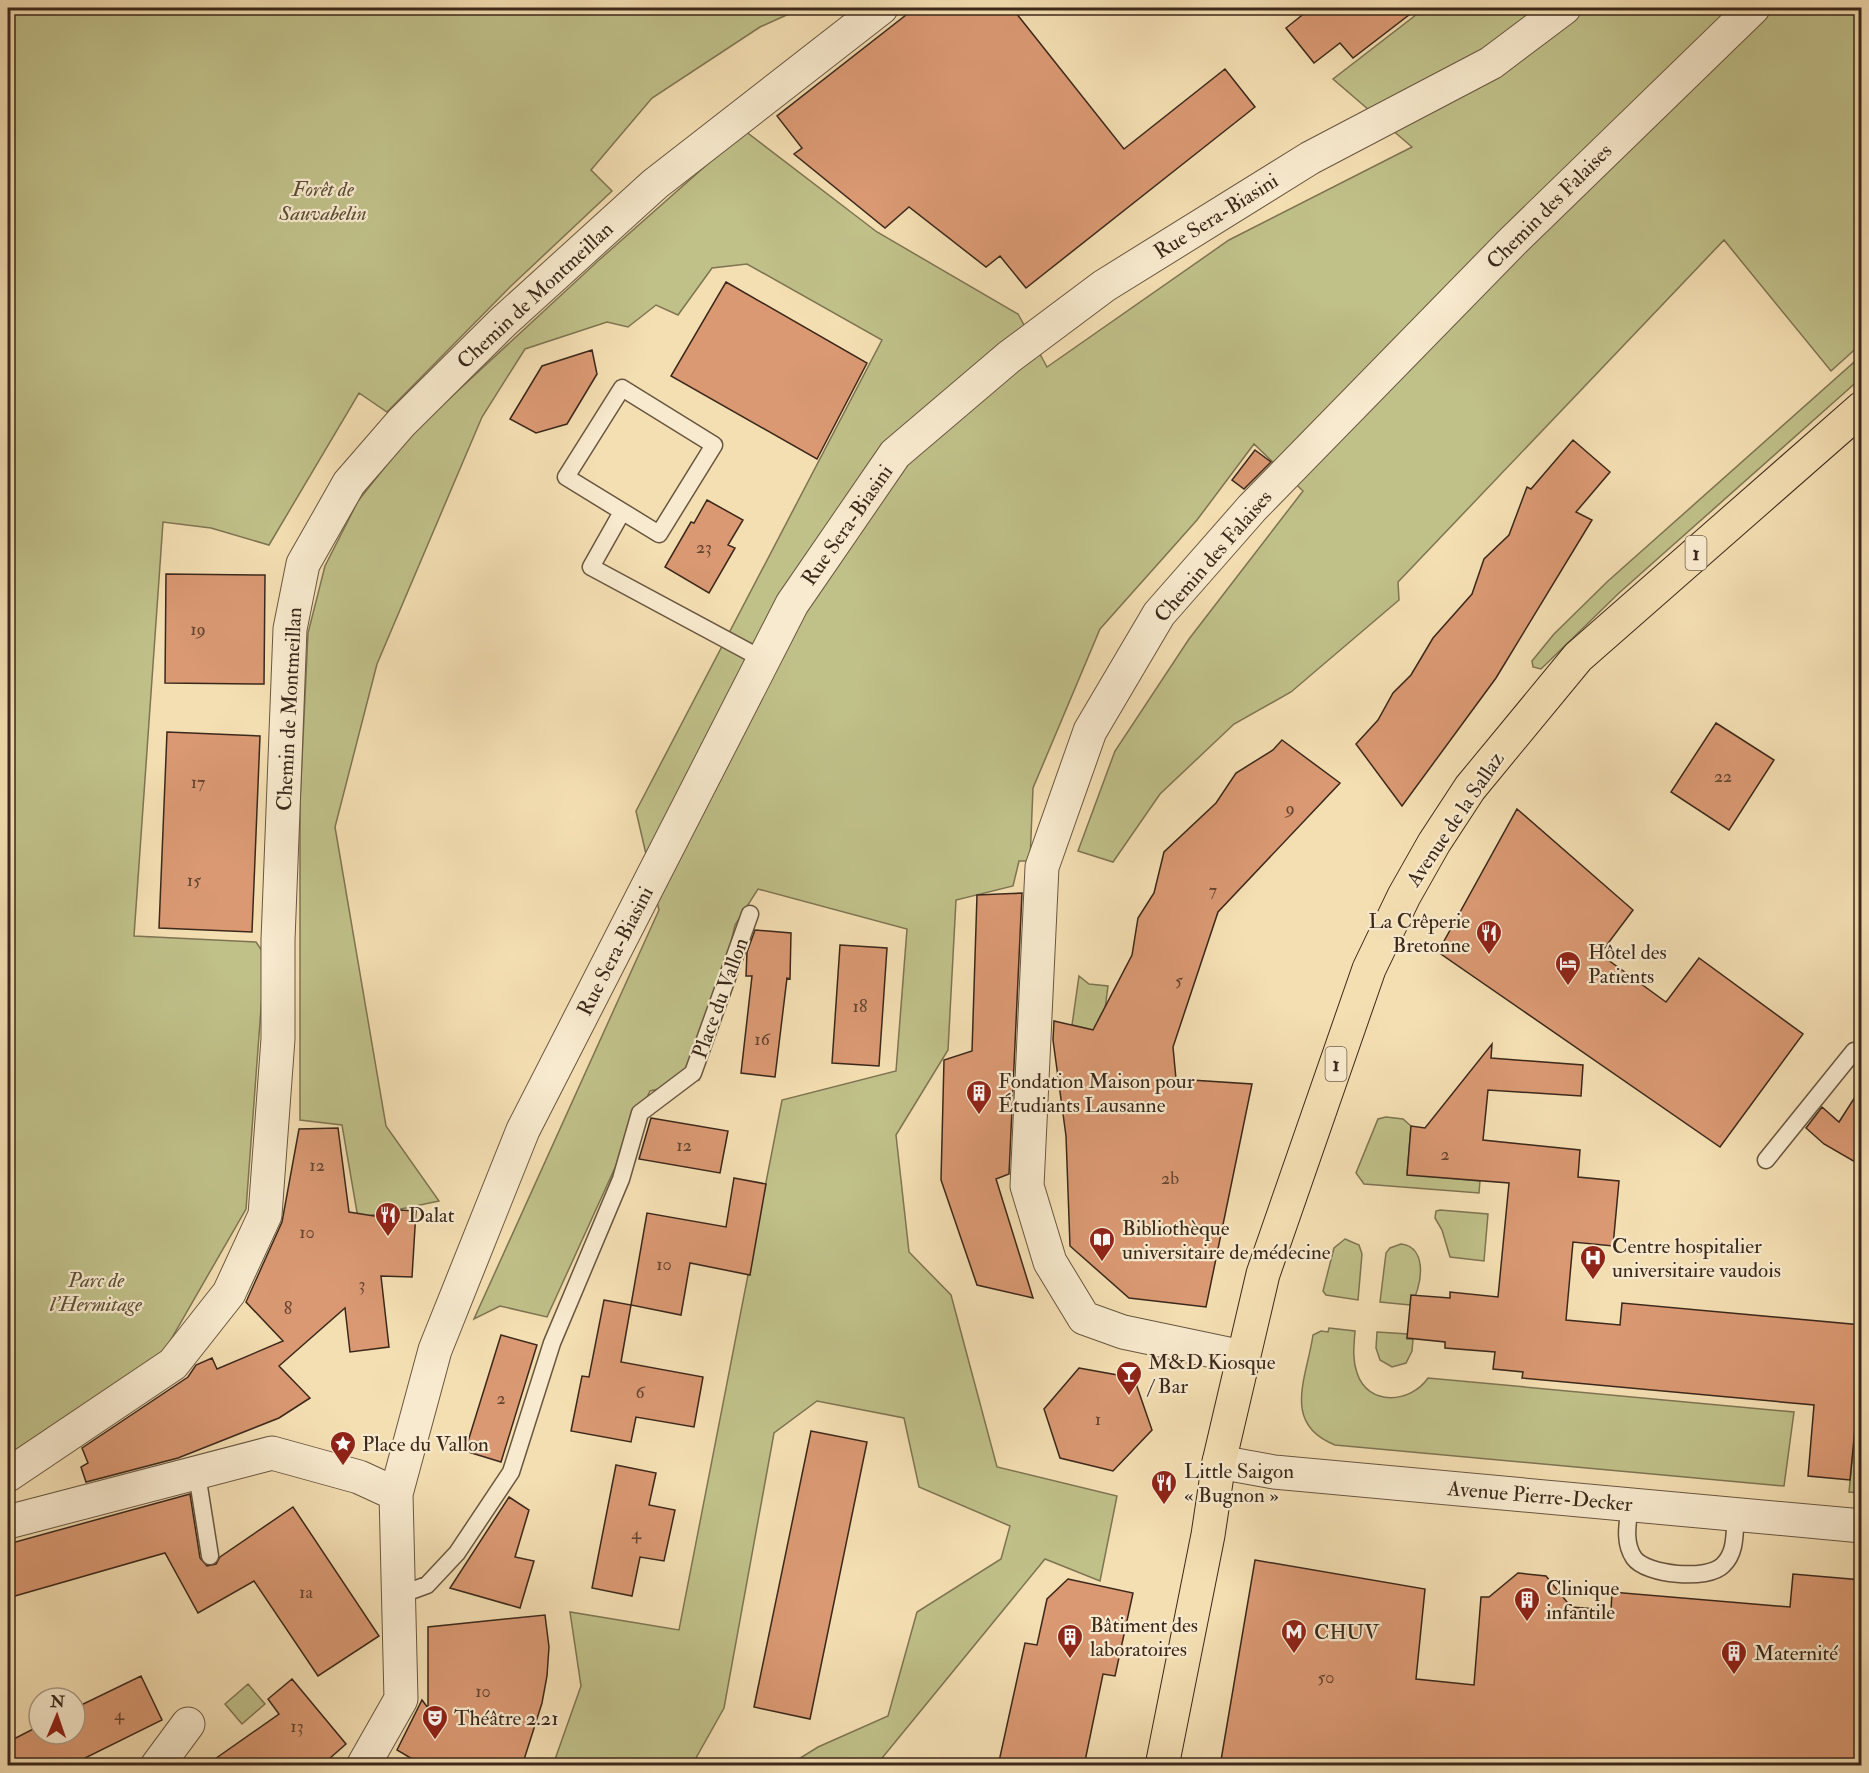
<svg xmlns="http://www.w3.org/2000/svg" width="1869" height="1773" font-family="'IM FELL Double Pica',serif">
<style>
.green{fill:#c0c089;stroke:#7e7452;stroke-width:1.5}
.building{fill:#da9973;stroke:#3b281a;stroke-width:1.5}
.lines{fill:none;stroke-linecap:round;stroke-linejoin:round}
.lane-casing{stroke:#695640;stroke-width:19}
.street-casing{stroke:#695640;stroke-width:35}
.primary-casing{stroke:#3b281a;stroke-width:35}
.lane{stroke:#f8eace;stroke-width:16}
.street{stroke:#f8eace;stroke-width:33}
.primary{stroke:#f4dfb3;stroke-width:33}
.labels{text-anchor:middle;stroke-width:4.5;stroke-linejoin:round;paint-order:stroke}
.number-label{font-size:18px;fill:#634430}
.shield{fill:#f8eace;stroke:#746250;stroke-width:1.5}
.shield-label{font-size:20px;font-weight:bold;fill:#3b281a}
.park-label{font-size:21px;font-style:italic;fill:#5c4e36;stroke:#f8eace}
.street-label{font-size:21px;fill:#3b281a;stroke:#f8eace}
.poi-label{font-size:21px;fill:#3b281a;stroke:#f8eace;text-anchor:start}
</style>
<rect width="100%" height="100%" fill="#f4dfb3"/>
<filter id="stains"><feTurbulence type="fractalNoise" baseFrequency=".00333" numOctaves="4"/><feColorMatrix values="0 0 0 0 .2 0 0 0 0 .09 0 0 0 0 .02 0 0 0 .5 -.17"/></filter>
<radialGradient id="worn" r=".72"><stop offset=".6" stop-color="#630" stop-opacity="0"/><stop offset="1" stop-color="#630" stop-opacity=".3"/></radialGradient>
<path class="green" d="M8,8H802L760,27L652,98L591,170L612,191L511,286L387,412L359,393L269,545L211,528L163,522L134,936L256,942L265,955L246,1209L158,1362L8,1464Z
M1425,8H1861V344L1831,371L1724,240L1398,582L1399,600L1291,692L1234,724L1160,794L1113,862L1078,851L1115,751L1189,639L1303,491L1254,444L1197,520L1100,629L1033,788L1030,861H1019L1013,886L956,900L948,1050L896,1135L909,1252L951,1295L997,1467L1117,1496L1100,1581L1045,1559L878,1763L789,1765L818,1747L888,1716L917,1612L1001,1559L1010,1526L919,1487L904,1418L817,1401L774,1433L724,1708L692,1765H553L581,1686L570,1612L679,1630L782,1100L896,1071L907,929L758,889L735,925L699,1080L650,1091L547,1317L500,1306L474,1319L659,910L636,811L882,340L747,264L712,268L678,315L656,305L628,327L607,322L525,349L482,417L377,664L335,827L386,1126L439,1201L358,1218L342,1125L300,1120V803L308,633L325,566L358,501L412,433L598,261L745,131L877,232L1018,314L1047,367L1229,240L1412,147L1333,79Z
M1861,356V378L1619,593L1541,669L1533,667L1532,661L1554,634L1608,581Z
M1079,976L1089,984L1108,986L1102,1032L1072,1025Z
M1386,1117L1403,1119L1411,1126L1407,1174L1480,1181L1479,1193L1364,1184L1356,1173L1378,1119Z
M1440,1210L1488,1214L1484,1261L1450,1257L1442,1230L1435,1218L1436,1211Z
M1345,1239L1359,1245L1362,1254L1358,1300L1326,1295L1323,1291L1334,1248Z
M1401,1244C1429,1247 1422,1289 1410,1305L1380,1302L1386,1253L1390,1248Z
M1329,1328L1355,1331C1354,1345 1352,1359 1357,1373C1368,1407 1411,1403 1428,1378L1794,1412L1784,1486L1335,1445C1281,1424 1307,1377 1313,1335L1321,1331L1328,1332Z
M1377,1332L1408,1334L1407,1339H1413L1412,1351L1406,1363L1392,1367L1380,1360L1376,1348Z
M1859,1387H1861V1493L1849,1492Z
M248,1684L265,1704L242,1724L225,1704Z"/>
<path class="building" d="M915,8H1012L1124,149L1225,69L1255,107L1026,288L1000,256L986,267L909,207L885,228L794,154L802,148L777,116Z
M1311,8H1418L1353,58L1340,43L1314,63L1286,28Z
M726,282L867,363L817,459L671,376Z
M592,350L597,374L567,424L536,433L510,419L542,366Z
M1573,440L1610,472L1576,512L1592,520L1496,678L1402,806L1356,744L1378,720L1393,693L1411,675L1433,638L1472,594L1484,559L1509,535L1527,487L1531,489Z
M1255,450L1271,462L1244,489L1232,480Z
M707,500L743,520L728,545L735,548L709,593L665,567L691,522L694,523Z
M166,574L265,575L264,684L165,683Z
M1716,723L1774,760L1729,830L1671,792Z
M167,732L260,736L252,932L159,928Z
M1282,740L1340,783L1218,912L1173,1047L1176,1079L1252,1084L1206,1307L1129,1298L1070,1246L1066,1136L1053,1040L1054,1021L1093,1030L1132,955L1138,918L1154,893L1164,852L1216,803L1236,773L1273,750Z
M1517,809L1633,910L1600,954L1666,1002L1699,958L1803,1034L1720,1147L1438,952Z
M1022,893L1009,1174L996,1179L1033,1298L977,1285L941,1180L944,1060L972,1051L977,895Z
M755,930L791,933L790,979L787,978L775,1077L741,1073L752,976H746L747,952Z
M840,945L887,948L879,1066L832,1063Z
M1492,1044L1491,1058L1583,1065L1581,1096L1488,1090L1483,1140L1580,1150L1578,1177L1619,1181L1613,1246L1573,1242L1566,1320L1620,1325L1622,1303L1862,1325V1387H1859L1850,1480L1808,1476L1814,1405L1522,1378L1523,1372L1493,1369L1495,1352L1445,1348V1342L1407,1338L1411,1295L1450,1298V1292L1498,1297L1509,1183L1407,1175L1411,1126L1425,1128Z
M1862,1086V1166L1824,1144L1806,1128L1822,1107L1839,1122Z
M651,1118L728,1131L720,1173L639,1159Z
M338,1128L349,1212L374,1216L399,1210L416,1211L412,1277L381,1276L389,1347L350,1352L345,1308L279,1366L310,1398L279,1418L178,1458L86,1482L81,1467L88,1463L82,1448L188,1377L196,1365L212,1358L217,1369L283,1341L246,1302L282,1222L299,1129Z
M734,1178L766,1184L750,1275L690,1263L681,1315L631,1305L647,1213L726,1227Z
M604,1300L631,1305L621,1362L703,1377L694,1427L636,1417L631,1442L571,1431L582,1376L589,1377Z
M501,1335L537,1345L501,1462L465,1451Z
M1079,1368L1134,1378L1152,1430L1113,1471L1060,1458L1044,1409Z
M811,1431L867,1442L810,1719L754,1707Z
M616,1465L656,1473L649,1505L675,1510L664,1561L640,1557L632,1596L592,1588Z
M190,1494L200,1558L207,1566L216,1564L220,1557L293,1507L379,1636L318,1676L254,1581L198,1613L165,1553L8,1598V1544Z
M509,1497L529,1510L515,1557L534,1561L520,1608L450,1588Z
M1255,1560L1425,1589L1416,1679L1474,1685L1481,1597H1489L1518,1573L1546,1576L1571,1607L1611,1610L1612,1592L1790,1607L1793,1574L1862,1580V1766H1525L1488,1762V1766H1220Z
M1068,1579L1133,1593L1115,1676L1103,1674L1084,1766H998L1025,1643L1037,1645L1047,1599Z
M545,1615L549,1647L547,1676L542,1703L522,1766H424L397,1750L422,1700L428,1708V1627Z
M141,1676L162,1720L69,1766H8V1742L39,1726V1734H75V1708Z
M292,1679L346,1744L321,1766H205L279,1714L268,1699Z"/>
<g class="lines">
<defs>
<path id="lane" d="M622,388L714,445L659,534L566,477Z
M622,512L591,567L764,660
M1766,1160L1854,1051
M197,1474L210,1556
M1630,1504C1628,1522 1623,1542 1634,1558C1646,1575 1708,1581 1723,1565C1737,1552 1734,1531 1736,1513
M397,1596L427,1585L457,1553L511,1472L552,1343L621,1179L640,1113L693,1073L750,914"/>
<path id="street" d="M1242,1357L1123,1332L1084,1318L1050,1262L1027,1186L1042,867L1090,731L1159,614L1252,508L1512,242L1753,8
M1219,1462L1274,1472L1862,1526
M8,1475L173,1364L229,1293L265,1215L278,1039V940L290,629L303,564L349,483L401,423L503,322L655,184L881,8
M8,1522L272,1453L359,1477L396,1494L435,1350L523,1130L792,604L895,454L1009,357L1104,286L1310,158L1491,63L1564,8
M157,1766L188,1724
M363,1766L401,1699L396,1494"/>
<path id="primary" d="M1162,1766L1208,1535L1219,1462L1263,1274L1369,969L1404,896L1434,843L1470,788L1578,657L1862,408"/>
</defs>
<use href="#lane" class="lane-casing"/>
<use href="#street" class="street-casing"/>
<use href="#primary" class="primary-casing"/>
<use href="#lane" class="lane"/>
<use href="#street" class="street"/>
<use href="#primary" class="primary"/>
</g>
<defs>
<symbol id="restaurant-pin" viewBox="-11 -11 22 30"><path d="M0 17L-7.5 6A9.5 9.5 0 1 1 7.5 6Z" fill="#8f2418" stroke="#f8eace"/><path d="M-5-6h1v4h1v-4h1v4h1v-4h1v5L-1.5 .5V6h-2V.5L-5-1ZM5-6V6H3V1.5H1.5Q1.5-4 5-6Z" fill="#fff"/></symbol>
<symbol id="hotel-pin" viewBox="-11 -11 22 30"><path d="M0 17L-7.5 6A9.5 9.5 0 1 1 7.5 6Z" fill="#8f2418" stroke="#f8eace"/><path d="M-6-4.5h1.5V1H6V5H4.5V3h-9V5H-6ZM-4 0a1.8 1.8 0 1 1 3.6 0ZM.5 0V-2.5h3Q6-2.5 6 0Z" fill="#fff"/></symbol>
<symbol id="building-pin" viewBox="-11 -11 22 30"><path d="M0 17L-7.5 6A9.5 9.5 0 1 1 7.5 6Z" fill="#8f2418" stroke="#f8eace"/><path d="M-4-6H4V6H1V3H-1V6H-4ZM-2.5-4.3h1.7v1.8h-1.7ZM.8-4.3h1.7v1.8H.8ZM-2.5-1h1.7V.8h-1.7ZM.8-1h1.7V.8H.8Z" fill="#fff"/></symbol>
<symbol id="library-pin" viewBox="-11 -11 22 30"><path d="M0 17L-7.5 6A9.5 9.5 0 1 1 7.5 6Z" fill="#8f2418" stroke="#f8eace"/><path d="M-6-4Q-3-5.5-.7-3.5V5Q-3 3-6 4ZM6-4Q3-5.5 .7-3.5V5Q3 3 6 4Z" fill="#fff"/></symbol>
<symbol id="hospital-pin" viewBox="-11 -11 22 30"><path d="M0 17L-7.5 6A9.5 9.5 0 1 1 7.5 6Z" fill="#8f2418" stroke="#f8eace"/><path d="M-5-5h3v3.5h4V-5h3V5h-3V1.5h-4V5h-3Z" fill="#fff"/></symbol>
<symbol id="bar-pin" viewBox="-11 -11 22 30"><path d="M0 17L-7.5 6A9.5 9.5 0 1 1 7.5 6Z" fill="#8f2418" stroke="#f8eace"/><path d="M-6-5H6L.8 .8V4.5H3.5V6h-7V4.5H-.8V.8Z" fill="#fff"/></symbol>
<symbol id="sight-pin" viewBox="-11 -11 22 30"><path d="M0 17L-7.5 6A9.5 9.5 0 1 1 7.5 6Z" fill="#8f2418" stroke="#f8eace"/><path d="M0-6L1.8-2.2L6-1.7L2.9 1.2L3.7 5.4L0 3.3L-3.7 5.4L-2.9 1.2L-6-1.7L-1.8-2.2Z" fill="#fff"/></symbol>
<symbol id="metro-pin" viewBox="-11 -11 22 30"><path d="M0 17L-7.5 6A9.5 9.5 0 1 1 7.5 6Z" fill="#8f2418" stroke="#f8eace"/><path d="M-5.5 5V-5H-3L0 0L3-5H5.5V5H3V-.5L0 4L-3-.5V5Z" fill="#fff"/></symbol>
<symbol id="theatre-pin" viewBox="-11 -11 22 30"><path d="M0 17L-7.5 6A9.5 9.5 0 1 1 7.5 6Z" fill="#8f2418" stroke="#f8eace"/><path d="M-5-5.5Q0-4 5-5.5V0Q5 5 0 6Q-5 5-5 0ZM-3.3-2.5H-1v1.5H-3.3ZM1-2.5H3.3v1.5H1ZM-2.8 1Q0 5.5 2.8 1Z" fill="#fff"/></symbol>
</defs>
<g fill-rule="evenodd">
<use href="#restaurant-pin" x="1474" y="918" width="30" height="40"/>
<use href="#hotel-pin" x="1553" y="949" width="30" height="40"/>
<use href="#building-pin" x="964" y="1078" width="30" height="40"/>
<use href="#restaurant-pin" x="373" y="1200" width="30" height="40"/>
<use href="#library-pin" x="1087" y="1225" width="30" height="40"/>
<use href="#hospital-pin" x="1578" y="1243" width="30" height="40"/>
<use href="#bar-pin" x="1114" y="1359" width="30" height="40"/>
<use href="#sight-pin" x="328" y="1429" width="30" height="40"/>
<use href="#restaurant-pin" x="1149" y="1468" width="30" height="40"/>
<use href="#building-pin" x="1512" y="1585" width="30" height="40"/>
<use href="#metro-pin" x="1279" y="1617" width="30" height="40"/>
<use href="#building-pin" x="1055" y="1622" width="30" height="40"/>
<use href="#building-pin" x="1719" y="1638" width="30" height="40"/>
<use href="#theatre-pin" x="420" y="1703" width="30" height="40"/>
</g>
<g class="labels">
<g class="number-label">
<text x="704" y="553">23</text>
<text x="198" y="635">19</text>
<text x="1723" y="782">22</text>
<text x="198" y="788">17</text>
<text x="1290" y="814">9</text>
<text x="194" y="886">15</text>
<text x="1213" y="896">7</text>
<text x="1179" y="986">5</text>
<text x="860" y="1012">18</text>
<text x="762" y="1045">16</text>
<text x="684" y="1151">12</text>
<text x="1445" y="1160">2</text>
<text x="317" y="1171">12</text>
<text x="1170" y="1184">2b</text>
<text x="307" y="1238">10</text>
<text x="664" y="1270">10</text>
<text x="362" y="1290">3</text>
<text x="288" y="1314">8</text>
<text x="640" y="1398">6</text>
<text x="501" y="1404">2</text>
<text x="1098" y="1425">1</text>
<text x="636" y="1539">4</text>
<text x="306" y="1598">1a</text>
<text x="1326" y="1683">50</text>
<text x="483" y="1697">10</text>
<text x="119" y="1720">4</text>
<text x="297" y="1732">13</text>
</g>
<g class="shield">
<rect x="1685.5" y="536" width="21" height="34" rx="4.5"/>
<rect x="1325.5" y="1047" width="21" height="34" rx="4.5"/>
</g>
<g class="shield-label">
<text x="1696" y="560">1</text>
<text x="1336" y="1071">1</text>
</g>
<g class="park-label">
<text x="323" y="196">Forêt de<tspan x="323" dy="24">Sauvabelin</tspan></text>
<text x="96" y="1287">Parc de<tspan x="96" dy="24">l'Hermitage</tspan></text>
</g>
<g class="street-label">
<text transform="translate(1549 206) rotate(-45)" y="7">Chemin des Falaises</text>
<text transform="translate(1216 216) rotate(-32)" y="7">Rue Sera-Biasini</text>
<text transform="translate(535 295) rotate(-43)" y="7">Chemin de Montmeillan</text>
<text transform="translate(847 525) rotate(-55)" y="7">Rue Sera-Biasini</text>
<text transform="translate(1213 556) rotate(-49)" y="7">Chemin des Falaises</text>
<text transform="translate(289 709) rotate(-87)" y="7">Chemin de Montmeillan</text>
<text transform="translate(1455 819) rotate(-56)" y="7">Avenue de la Sallaz</text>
<text transform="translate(615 951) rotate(-63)" y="7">Rue Sera-Biasini</text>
<text transform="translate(720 998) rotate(-70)" y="7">Place du Vallon</text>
<text transform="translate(1540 1496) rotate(5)" y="7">Avenue Pierre-Decker</text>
</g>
<g class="poi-label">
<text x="1470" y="928" text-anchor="end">La Crêperie<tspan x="1470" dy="24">Bretonne</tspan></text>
<text x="1588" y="959">Hôtel des<tspan x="1588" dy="24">Patients</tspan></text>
<text x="998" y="1088">Fondation Maison pour<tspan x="998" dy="24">Étudiants Lausanne</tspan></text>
<text x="408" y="1222">Dalat</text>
<text x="1122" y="1235">Bibliothèque<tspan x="1122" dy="24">universitaire de médecine</tspan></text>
<text x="1612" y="1253">Centre hospitalier<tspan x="1612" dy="24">universitaire vaudois</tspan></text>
<text x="1148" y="1369">M&amp;D Kiosque<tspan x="1148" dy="24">/ Bar</tspan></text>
<text x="362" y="1451">Place du Vallon</text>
<text x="1184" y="1478">Little Saigon<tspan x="1184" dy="24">« Bugnon »</tspan></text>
<text x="1546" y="1595">Clinique<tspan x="1546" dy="24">infantile</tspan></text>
<text x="1090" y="1632">Bâtiment des<tspan x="1090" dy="24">laboratoires</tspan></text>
<text x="1314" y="1639">CHUV</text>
<text x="1754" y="1660">Maternité</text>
<text x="454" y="1725">Théâtre 2.21</text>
</g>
</g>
<rect width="1869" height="1773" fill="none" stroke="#f4dfb3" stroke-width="30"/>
<rect x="9" y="9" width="1851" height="1755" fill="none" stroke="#3b281a" stroke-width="3"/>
<rect x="15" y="15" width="1839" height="1743" fill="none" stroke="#3b281a" stroke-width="1.5"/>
<g transform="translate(57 1716) rotate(2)"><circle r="28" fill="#f8eace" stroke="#ac9c86" stroke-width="1.5"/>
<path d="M0-4.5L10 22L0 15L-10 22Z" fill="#8f2418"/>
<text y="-9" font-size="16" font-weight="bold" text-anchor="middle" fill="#3b281a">N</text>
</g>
<rect width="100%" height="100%" filter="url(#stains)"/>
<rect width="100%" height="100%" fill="url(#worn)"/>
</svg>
